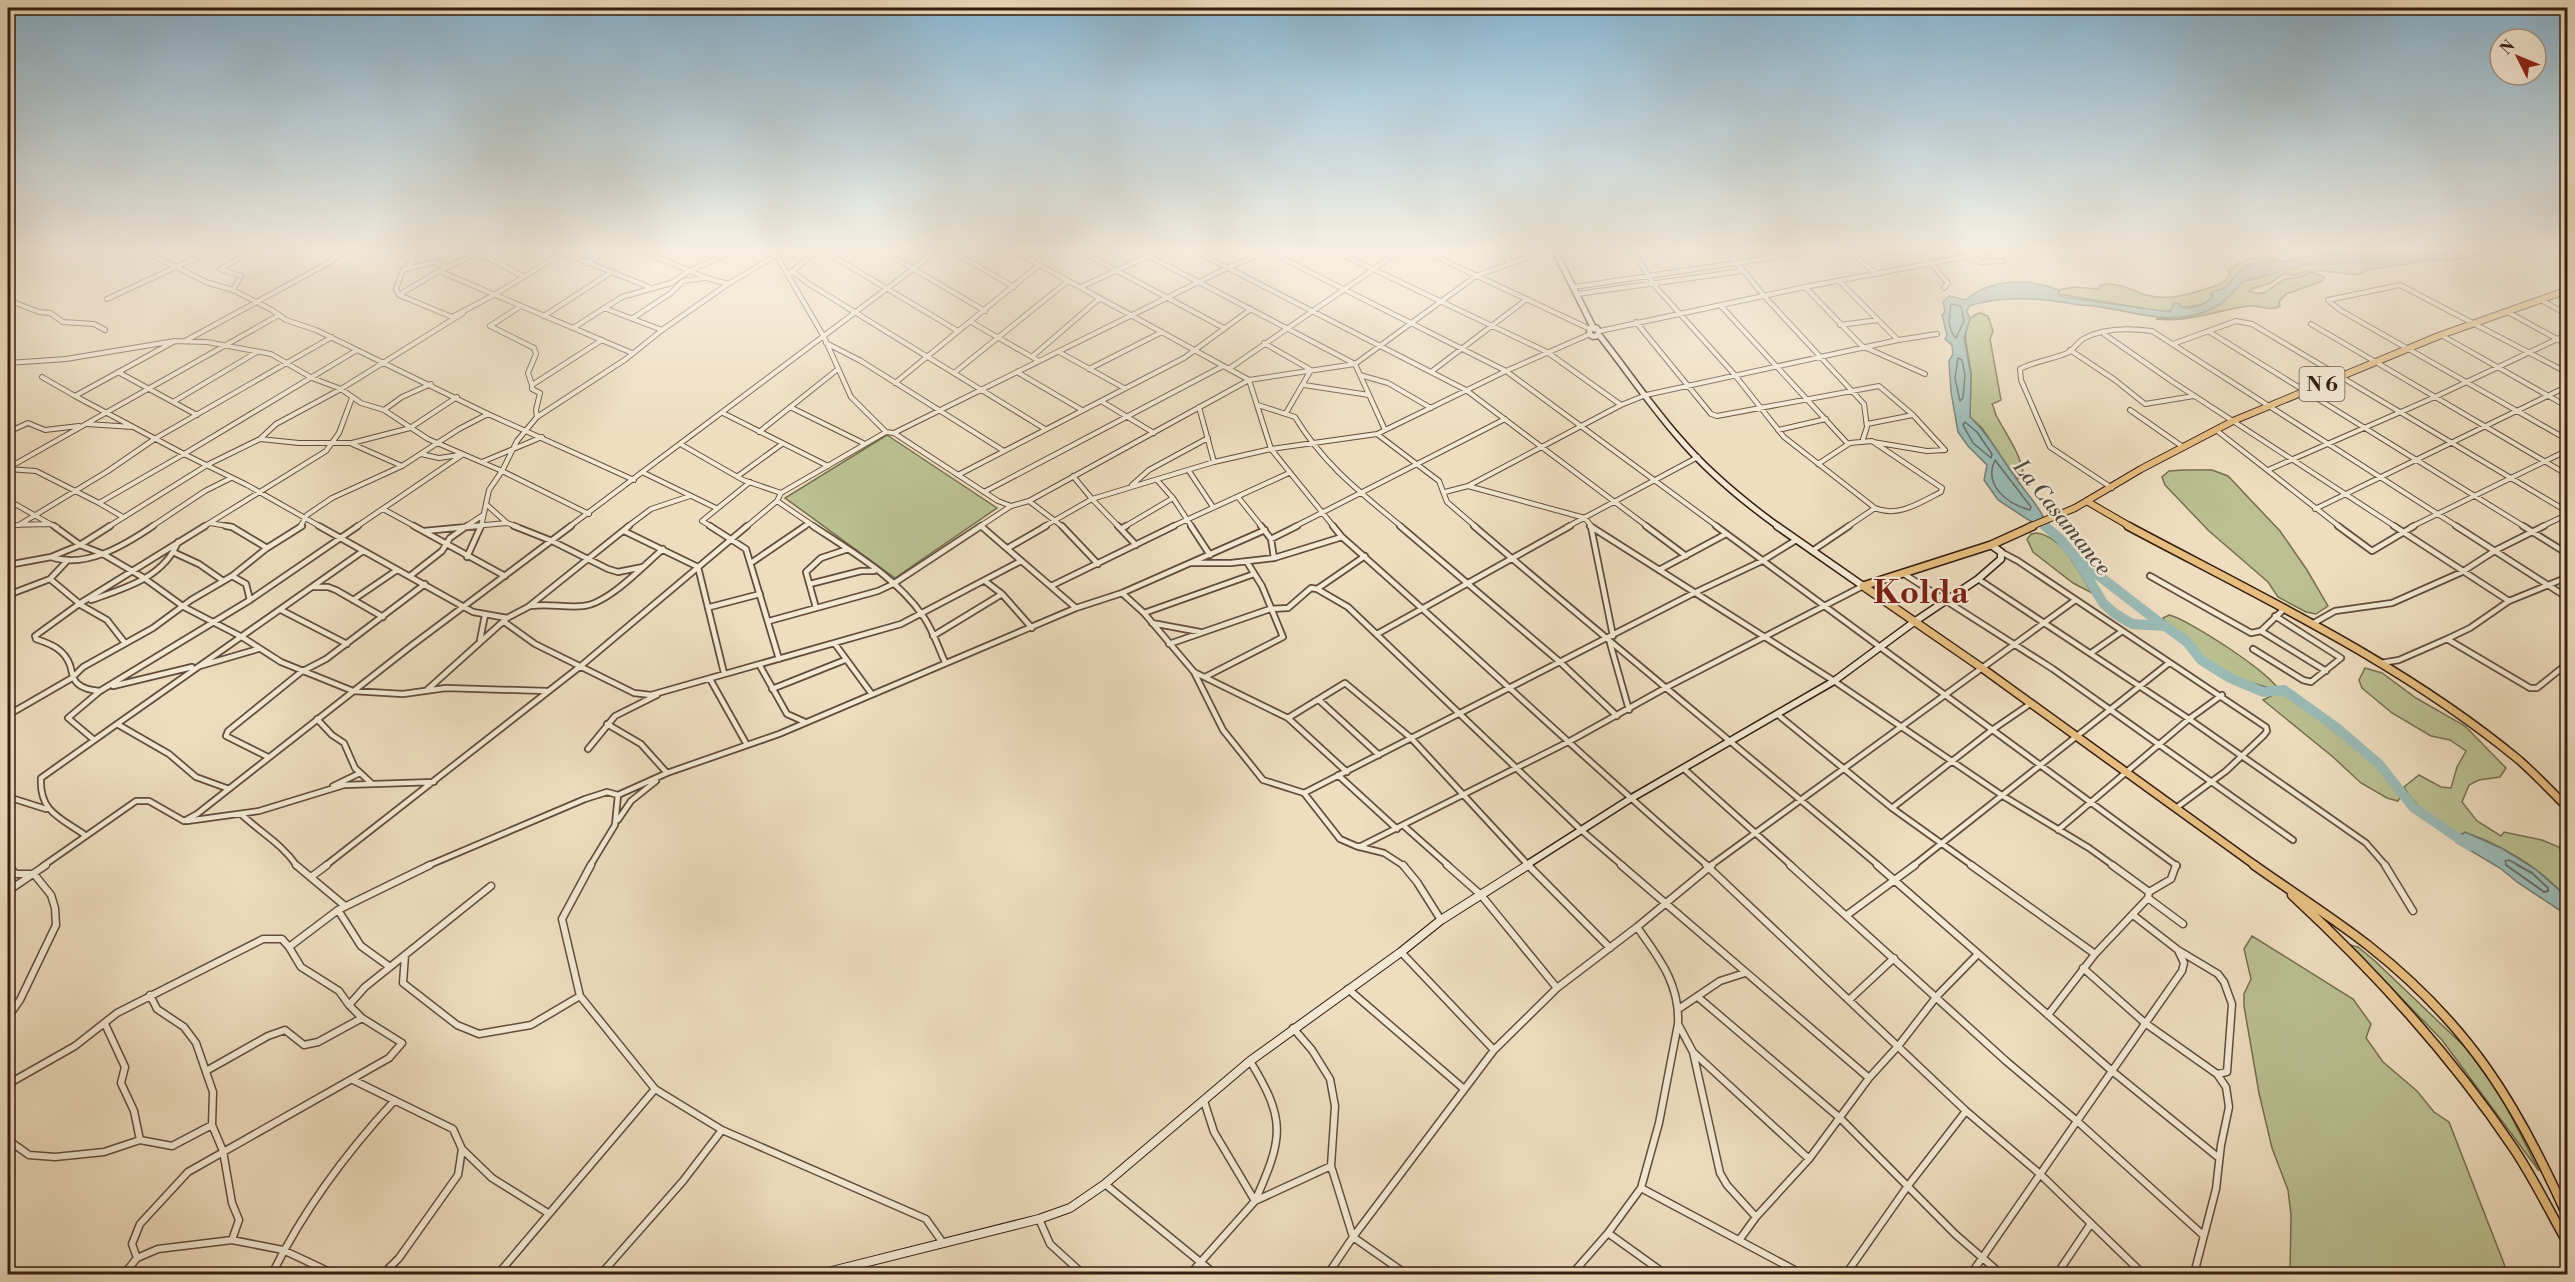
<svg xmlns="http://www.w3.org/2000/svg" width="2575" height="1282" font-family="'Libre Bodoni',serif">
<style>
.green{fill:#bac091;stroke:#766e50;stroke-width:1.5}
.water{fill:#9abbb7;stroke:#717c74;stroke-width:1.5}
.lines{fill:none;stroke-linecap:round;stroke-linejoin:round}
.shore-far1{stroke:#666c64;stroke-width:1.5}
.shore{stroke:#666c64;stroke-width:2}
.river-far1{stroke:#9abbb7;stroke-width:9}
.river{stroke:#9abbb7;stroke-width:10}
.minor-far2-casing{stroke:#624d3c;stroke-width:6}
.minor-far1-casing{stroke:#624d3c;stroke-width:8}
.minor-casing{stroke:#624d3c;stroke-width:9}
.secondary-far2-casing{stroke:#331d10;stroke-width:8}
.secondary-far1-casing{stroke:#331d10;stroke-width:9}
.secondary-casing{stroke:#331d10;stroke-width:10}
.primary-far2-casing{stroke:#331d10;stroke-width:8}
.primary-far1-casing{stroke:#331d10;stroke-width:10}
.primary-casing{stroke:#331d10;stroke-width:11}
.minor-far2{stroke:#f4e9d5;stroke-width:4}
.minor-far1{stroke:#f4e9d5;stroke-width:4.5}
.minor{stroke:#f4e9d5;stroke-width:6}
.secondary-far2{stroke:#f4e9d5;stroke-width:5}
.secondary-far1{stroke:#f4e9d5;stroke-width:6}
.secondary{stroke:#f4e9d5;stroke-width:8}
.primary-far2{stroke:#e7be80;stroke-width:6}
.primary-far1{stroke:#e7be80;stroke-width:7}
.primary{stroke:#e7be80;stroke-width:8}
.labels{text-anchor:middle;stroke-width:4.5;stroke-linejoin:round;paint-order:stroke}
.shield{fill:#f4e9d5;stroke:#6d5a4b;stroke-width:1.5}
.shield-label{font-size:20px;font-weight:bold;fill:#331d10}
.water-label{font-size:22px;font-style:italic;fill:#524c42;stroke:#f4e9d5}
.town-label{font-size:33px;font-weight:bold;fill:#7a1f14;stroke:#f4e9d5}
</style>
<rect width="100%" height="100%" fill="#eeddbf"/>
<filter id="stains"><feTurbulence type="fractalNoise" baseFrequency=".00333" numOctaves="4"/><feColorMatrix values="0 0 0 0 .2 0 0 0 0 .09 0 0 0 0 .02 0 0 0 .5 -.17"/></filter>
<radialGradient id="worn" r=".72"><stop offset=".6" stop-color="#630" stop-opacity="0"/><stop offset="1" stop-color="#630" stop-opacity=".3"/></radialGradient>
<path class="green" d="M2354,251H2473L2365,257Z
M2264,255L2281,262L2258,260L2249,264L2225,288L2211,294L2212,298C2202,308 2189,306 2177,308C2171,309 2169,312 2163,312L2058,294L2059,290L2073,287L2098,289L2100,285C2117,281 2130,290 2146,295C2166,300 2183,296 2202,290C2213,286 2224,286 2230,274L2228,269L2242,262Z
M2417,260L2419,262L2415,263L2371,269L2357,275L2325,271H2308L2294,275L2283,274L2271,283L2251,289L2249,291C2265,299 2272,285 2284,280C2293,276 2299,279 2311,272L2325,277L2322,281L2286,294L2279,302L2280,306C2269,312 2261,305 2249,306C2217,310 2188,323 2156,319L2185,317L2235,290L2242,282L2301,265Z
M1980,313L1988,316L1993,331L1990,339L2001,400L1992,404C1995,408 1994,413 1997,417C2006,434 2020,453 2023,472L2018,479L2013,475L1982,428L1970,417C1970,403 1971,388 1971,374C1970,357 1955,319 1980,313Z
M887,435L997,508L895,578L785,498Z
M2183,470H2212L2228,476L2280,531L2307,570L2328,606L2316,614L2306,612L2278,597L2268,582L2209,531L2165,485L2162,477L2169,471Z
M2037,533C2064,537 2079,573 2092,593L2073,583L2033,552L2027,539L2031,534Z
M2169,615C2188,619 2274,675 2279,691L2232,677L2201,656L2186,636L2167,625L2163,618Z
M2365,668L2382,673L2416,698L2465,726L2506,768L2500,777L2479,780L2469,785L2462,802L2477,821L2501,836L2504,832L2542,840L2559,847L2564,861L2562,877L2567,884V897C2557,888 2547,877 2535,869C2522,859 2473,829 2459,834C2439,823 2415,808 2404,787L2419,775L2441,787L2451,788L2457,767L2466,751L2450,740L2431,736L2392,713L2362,688L2359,680Z
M2277,693L2285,694L2366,755L2378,765L2400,797L2398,801L2387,798L2361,783L2333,757L2263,700Z
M2252,936L2353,999L2371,1024L2366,1038L2383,1062L2417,1091L2434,1112L2449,1122L2508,1274H2290L2291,1215L2288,1190L2272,1148L2259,1093L2244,1006V994L2251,979L2244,949Z
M2350,945L2358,947L2375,961L2465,1047L2500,1094L2539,1171L2442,1040Z"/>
<path class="water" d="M2473,251H2521L2490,253L2453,260L2307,264L2242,282C2229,296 2225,304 2204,312C2171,325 2134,312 2100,307C2091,305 2082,306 2073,304C2040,298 2002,295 1969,306L1967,311L1970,319L1964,338L1971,375L1970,417C1988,434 1999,454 2013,474C2023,489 2034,500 2043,516L2030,521L1998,500L1984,480L1987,465L1968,446L1958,432L1951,392L1949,361L1953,354L1952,345L1945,339L1947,335L1942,315L1945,312L1943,302L1949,296L1966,300C1991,278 2028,278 2059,290L2058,294L2063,297L2170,312L2174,303H2178L2181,307C2190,310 2205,305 2212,298V292L2225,288L2240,270L2258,260L2281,262L2333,252H2345L2365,257Z
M2465,832L2503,849L2535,869L2567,897V915L2517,882L2500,868L2456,842Z"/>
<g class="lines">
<path class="shore-far1" d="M1951,304L1961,306L1964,321L1956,338C1947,329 1949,316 1951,304Z
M1958,358L1962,360L1965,375L1963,398L1960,401L1955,378Z
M1965,422L1977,432L1992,454L1991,458L1973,443L1963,425Z
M1995,460L2031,507L2030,510C2007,504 1983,485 1995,460Z
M2507,866L2505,861L2509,860L2520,866"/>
<path class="shore" d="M2506,865L2544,892L2548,891V888L2532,873L2517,865"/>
<path class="river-far1" d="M2032,515L2046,527"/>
<path class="river" d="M2045,526L2060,539L2076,558L2103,603L2114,613L2132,624L2165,626L2187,642L2201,660L2230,678L2263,692L2284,690L2337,728L2379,764L2413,807L2470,846
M2081,562L2164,626"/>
<defs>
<path id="minor-far2" d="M144,251L206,282L233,290
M242,251L247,254L220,269L241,276L233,290L272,310L286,320L316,330L357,350
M396,251L411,261
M419,251L411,258L412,264L403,270L396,289L399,295L452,317L494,295L566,251
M474,251L523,276
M550,251L560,255
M642,251L707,278L728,284
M774,251L824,337L851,397L886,432
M824,251L958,331
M883,251L985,311
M952,251L1014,287
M1014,251L1249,380L1271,449L1377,434L1506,371L1590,334
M1080,251L1224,328
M1195,251L1466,390L1648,527
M1268,251L1506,371L1718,527
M1335,251L1547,352L1621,405
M1424,251L1590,329
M1503,251L1510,263
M1633,251L1654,285L1734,374L1784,437L1875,508L1847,527
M1727,251L1765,297L1864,404L1867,427L1863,439
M1848,251L1877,274
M1920,251L1948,283L1944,288
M1961,251L1980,262L2003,261
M2038,251H2057
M564,253L649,287
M1089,256L1098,251
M1149,256L1355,364L1385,430
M484,258L496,251
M1031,260L1044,251
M586,263L609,251
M406,269L435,262L446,267
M439,271L632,353
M792,271L809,284L1045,429
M790,273L818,251
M1081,287L1159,251
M1574,287L1817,251
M1805,287L1862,346L1925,374
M1577,294L1742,271
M399,295L439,271L476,254
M107,299L211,251
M8,300L39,312L50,313L63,322L94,324L105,330
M2541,300L2568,315
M521,306L490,326L534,348L536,354L528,373L532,385
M1721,306L1848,444
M604,308L662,330
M2506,311L2568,345
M544,316L610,273
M633,318L671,293L683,281L704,278
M971,322L1039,361
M1636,322L1711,414L1717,416L1879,386L1913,415L1945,450
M2311,324L2568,475
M1840,325L1878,320
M573,328L622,297L671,283L689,271L734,251
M1600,331L1805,287L1996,251
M2208,331L2525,527
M2104,334L2173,382L2396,527
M2441,335L2568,407
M1898,340L1937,334
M175,341L207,342L271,354L312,378L341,389L361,403L384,410L428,439L502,471L589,514
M185,341L332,261L338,255L355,251
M826,343L861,361L1004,451
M1264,343L1311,370L1286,413
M2173,344L2236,321L2252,324L2568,512
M2070,350L2115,380L2145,404L2194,396
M1059,352L1124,388
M1033,356L1100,298
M8,363L66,359L175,341L75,396L184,454L357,350L488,414L634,480
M1230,368L1400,251
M1089,369L1162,332
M118,372L197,415
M1017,372L1082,410
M1431,372L1527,299
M954,373L1068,281
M2568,373L2400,285L2328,300L2340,310L2568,440
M1360,375L1388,383L1431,408
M42,377L75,396
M895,383L1039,265
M1304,385L1369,395
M1101,401L1154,433
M173,402L257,352
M1258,405L1295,417C1324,465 1360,492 1402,527
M790,407L863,443
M1199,407L1214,462
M384,410L402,397L431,384
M2130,410L2183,447
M723,413L828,466
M537,417L536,410L540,393L532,389V385L602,340
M87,424L133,427
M1867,424L1913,415
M1778,430L1826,419
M2216,430L2340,527
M8,432L28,423L45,430L79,426
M759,432L838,369
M894,433L1227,268L1268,251
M1377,434L1439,481L1447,502L1476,527
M260,439L299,443H350L402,466
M1873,442L1927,451L1945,450
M352,443L410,428L457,397
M682,445L743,480L781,493L886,432L894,433L998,501L1011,506L1029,501L1249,380L1355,364L1476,276L1545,251
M421,454L439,458L460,455
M482,462L542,437
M1818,464L1850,443L1872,441L1942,488L1941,492C1921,502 1898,518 1875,508
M8,468L279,315
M8,469L36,471L99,503L184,454L247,485L321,527
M2268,470L2435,397L2568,334
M1189,471L1213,507
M644,473L716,508
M958,475L1184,358L1251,309
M738,476L782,444
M1073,476L1092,499L1214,462L1271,449L1334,527
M1157,480L1173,498L1192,527
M1132,485L1149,470L1208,438
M1468,486L1585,518L1592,527
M2112,488L2050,447L2021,380L2020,369C2035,361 2059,358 2069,352C2074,349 2077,343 2083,339C2102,328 2130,328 2152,331L2458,527
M984,492L1223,366
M1445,492L1468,486L1621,405L1646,395L1898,340L1839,281
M1238,497L1262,527
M8,500L50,524
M777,501L815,527
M1029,501L1063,527
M99,503L123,517
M487,505L507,523L518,527
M383,509L416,527
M2315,509L2568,386
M210,523L233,527
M8,525L50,524L57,527
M19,525L108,471L156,438L332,337
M108,527L209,464L260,439L276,424L341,389L463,313
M151,527L205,491L231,478
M203,527L326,451L339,433L352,398
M300,527L307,515L332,498L402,466L459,429L488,414
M356,527L462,455
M462,527L507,523
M465,527L483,515
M481,527L489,490L502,471L517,441L537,417L626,359L662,330L728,284L775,256
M569,527L937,251
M627,527L651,509L690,496
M712,527L702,521L750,482
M746,527L777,501L781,493
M803,527L808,524
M979,527L1011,506
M1043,527L1092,499L1119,527
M1124,527L1173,498
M1171,527L1289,473
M1294,527L1505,419
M1567,527L1698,457
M2411,527L2568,450
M2541,527L2568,514"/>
<path id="minor-far1" d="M54,526L80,545L103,554L144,578L184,607L242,637L281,662L353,691L403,694L446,688L547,691
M205,526L79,604L35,636L36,639C51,644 64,649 70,665C72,671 72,678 77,683C83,689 92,690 100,691L250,600L358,526
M226,526L232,527L267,548
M319,526L473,612L507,618
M414,526L505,576
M514,526L552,541L608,569L618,572L643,567
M710,526L746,549L779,659
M813,526C851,551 897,578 923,616C933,630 938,647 945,662
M1062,526L1098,564
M1118,526L1136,545
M1191,526L1210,555
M1261,526L1271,539L1274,558
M1333,526L1342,537C1465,645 1584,759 1708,866
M1400,526L1560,662L1617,716
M1474,526C1608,641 1744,752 1879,866
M1590,526L1834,681L2003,796L2089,848L2114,866
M1646,526L1686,556
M1716,526L2177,866
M2338,526L2372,551L2414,526
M2394,526L2509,601
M2456,526L2568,598
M2523,526L2568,554
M1591,527L1613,636
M1121,529L1126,526
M424,531L477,526
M624,531L698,567L724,673
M1271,539L1297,526
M1008,548L1046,526
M1812,551L1849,526
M2001,552L2018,561L2266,727L2267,731L2264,735L2226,771L2176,808
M175,553L199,564L222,580
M51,557C86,569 125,545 153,526
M467,557L481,526
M751,563L805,526
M1191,563H1231L1274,558L1342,537
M8,565L51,557L80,545L110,526
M1659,570L1726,534
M1904,574L2053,669L2293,840
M232,576L246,584L250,600
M410,576L442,551L450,538L467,526
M2150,576L2251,633L2261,631L2284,609
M50,579L80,604
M1978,579L2189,719L2366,843L2386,866
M985,581L1002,594L1032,628
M810,584L861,571H874
M1051,586L1174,526
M314,587H328L336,590L383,617
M1317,589L1348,607L1580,829L1623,866
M1122,593L1144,613L1194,672L1223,730L1263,780L1304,793L1340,839L1356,846L1384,853L1404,866
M8,595L50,579L66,562
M91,600C125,588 163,578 178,542
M353,600L397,570
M79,604L107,620L125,643
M531,606C549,603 565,608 583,606C608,604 643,566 663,549
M710,607L760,594
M816,608L806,572L821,558L848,549
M1076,608L1122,593L1265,530
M281,610L347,644
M1144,613L1254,574
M503,621L535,644L634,693L651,695L901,624L1021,561
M769,621L878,591L893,584L981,526
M1152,623L1200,632
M2312,624L2335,611L2392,603L2462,572L2496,550L2544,526
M2261,631L2326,671
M1377,634L1570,526
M933,636L1002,594
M2447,639L2530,688H2537L2568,663
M480,640L485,615
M1610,643L1629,710
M835,644L871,693
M1169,644L1270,609L1288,608L1311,588L1317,589L1365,556
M2253,649L2303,680L2311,682L2341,658L2275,616
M2091,653L2121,632
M2381,663L2399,660L2447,639L2470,628L2509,601L2568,577
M200,666L258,649
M760,666L787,714L805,722
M1194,672L1288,718L1347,772
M1205,677L1283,637L1262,586L1247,562
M710,679L747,745
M113,686L192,667
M772,689L845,660
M427,690L507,618L528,607L629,526
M1319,700L1379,755
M1777,714L1892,808L1992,730L2030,704
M8,715L72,678L83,667L153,628L191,600L232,576L267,548L302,526
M1288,718L1345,683L1411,738L1529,866
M317,719L332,735L344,743L355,768L371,783
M117,724L363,551
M607,724L641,744L667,773
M93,739L68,718L100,691
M588,749L615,716L657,695
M268,757L226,736L228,731L301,672L326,659L425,584
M1683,768L1792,866
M1338,775L1397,829
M333,786L360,773
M1304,793L1694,593L1762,561L1796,540
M8,797L46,809
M1892,808L1973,866
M241,814C260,832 282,844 297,866
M618,820L631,801L656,781
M187,821L259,811L344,785L434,782
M1404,826L1449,866
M2058,830L2189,719L2222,695
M85,835C61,818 39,812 41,778L117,724L169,754L196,777L229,789
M1359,847L1570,741L1667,687L1863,586
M43,866L136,801H149L184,821L197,814L411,646L571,526
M325,866L582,665L747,526
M427,866L585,799L607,792L618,795L667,773L779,734L1076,608L981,526
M590,866L615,825L618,795
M1710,866L2074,601
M1913,866L2169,663"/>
<path id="minor" d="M296,865L345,906
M591,865L562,919L580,996L655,1089L722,1130L926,1219L943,1243
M1403,865L1417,882L1441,920
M1447,865L1481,895L1557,988
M1528,865L1610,948
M1621,865L1869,1078
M1706,865L1966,1111L2040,1174L2143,1274
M1790,865L2006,1061L2077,1121L2182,971L2184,963L2178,950
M1877,865L2112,1071L2219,1158
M1971,865L2095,954
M2112,865L2149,892L2148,898L2183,924
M2385,865L2413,911
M8,866L16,874H31
M311,877L327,865
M8,891L46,865
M2149,892L2171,879L2176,865
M338,910L361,946L390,967
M1847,915L1915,865
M2133,915L2178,950L2218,974L2224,982L2232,1004L2227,1072L2217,1074
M289,947L301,967L339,991L349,1005
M1401,952L1494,1050
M405,955L403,983L457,1025L479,1034L531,1025L580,996
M2083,968L2145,1023L2217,1074L2226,1087L2229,1107L2221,1145L2216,1189L2194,1274
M1348,989L1464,1089
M150,995L157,1009L184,1027L196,1043L213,1092L212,1125
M1699,998L1840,1118L1955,1234L2001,1274
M1849,1000L1894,958
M1680,1008L1720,981L1745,973
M2048,1015L2095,954L2148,898
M8,1017L20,1000L56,925L55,908L51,895L34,874
M105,1024L125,1067L121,1083L134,1111L140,1140
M1678,1024L1693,1052L1720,1173L1727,1185L1756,1217
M1293,1028L1312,1050L1330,1079L1335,1106L1331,1166L1353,1237L1406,1274
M1694,1053L1809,1159
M1250,1061C1287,1121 1283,1138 1255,1201L1331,1166
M206,1071L268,1036L285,1030L304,1045L318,1042L362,1018
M353,1080L453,1129L462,1149L458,1175L399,1258L383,1274
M8,1084L75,1046L117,1013L263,939H282L289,947L338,910L430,865
M8,1140L29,1155L55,1157L104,1152L140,1140L172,1146L212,1125L223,1151L232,1203L239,1220L232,1240
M462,1149L492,1178L548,1213
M1105,1184L1215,1274
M1641,1188L1802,1274
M1039,1219L1050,1244L1083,1274
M1608,1233L1665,1274
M1740,1239L1756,1217L1809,1159L1869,1078L1899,1045L1937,996L1978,954
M137,1258L132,1244L140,1224L188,1172L389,1058L402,1043L362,1018L349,1005L365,987L491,886
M124,1274L137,1258L158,1249L232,1240L283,1250L334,1274
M272,1274C304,1209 345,1154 394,1101
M498,1274L655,1089
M601,1274L683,1181L722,1130
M1190,1274L1255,1201L1214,1132L1204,1101
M1328,1274L1353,1237L1494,1050L1557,988L1637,927L1712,865
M1572,1274L1608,1233L1641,1188L1659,1123L1678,1024C1680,984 1659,958 1637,927
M1846,1274L1907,1187L1966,1111
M1971,1274L2077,1121L2203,1235
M2057,1274L2090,1225"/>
<path id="secondary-far2" d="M1555,251L1594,329
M1589.5 332a4.5 4.5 0 1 1 9 0a4.5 4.5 0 1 1-9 0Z
M1599,335C1626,369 1650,405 1679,438C1708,472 1743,501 1779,527"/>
<path id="secondary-far1" d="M1777,526L1863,586
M1525,866L1630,799L1834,681L1914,622L1978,579L2001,559V552L1991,545"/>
<path id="secondary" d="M820,1274L1039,1219L1070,1208L1105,1184L1250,1061L1401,952L1441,920L1528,865"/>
<path id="primary-far2" d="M2088,502L2131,527
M2029,527L2075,508L2141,469L2233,421L2441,335L2568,290"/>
<path id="primary-far1" d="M2128,526C2261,597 2402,663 2519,760C2536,775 2552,792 2568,808
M1863,586L1982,668L2256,866
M1863,586L1991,545L2033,526"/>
<path id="primary" d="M2254,865C2292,892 2332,917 2369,946C2469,1025 2517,1103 2568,1218
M2292,895C2375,972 2451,1055 2514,1149C2534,1179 2550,1212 2568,1244"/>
</defs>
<use href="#minor-far2" class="minor-far2-casing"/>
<use href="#minor-far1" class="minor-far1-casing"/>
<use href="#minor" class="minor-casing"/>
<use href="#secondary-far2" class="secondary-far2-casing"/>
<use href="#secondary-far1" class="secondary-far1-casing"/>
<use href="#secondary" class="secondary-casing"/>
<use href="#primary-far2" class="primary-far2-casing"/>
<use href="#primary-far1" class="primary-far1-casing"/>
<use href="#primary" class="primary-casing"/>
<use href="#minor-far2" class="minor-far2"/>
<use href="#minor-far1" class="minor-far1"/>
<use href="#minor" class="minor"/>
<use href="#secondary-far2" class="secondary-far2"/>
<use href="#secondary-far1" class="secondary-far1"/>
<use href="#secondary" class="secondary"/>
<use href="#primary-far2" class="primary-far2"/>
<use href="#primary-far1" class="primary-far1"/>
<use href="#primary" class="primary"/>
</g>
<linearGradient id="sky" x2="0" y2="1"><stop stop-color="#89b7d4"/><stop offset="0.58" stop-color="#f7f0e2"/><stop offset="1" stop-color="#f7f0e2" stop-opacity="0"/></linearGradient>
<rect width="2575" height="431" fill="url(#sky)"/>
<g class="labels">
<rect class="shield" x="2299.5" y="367" width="45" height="34" rx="4.5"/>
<g class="shield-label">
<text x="2322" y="391">N 6</text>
</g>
<g class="water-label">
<text transform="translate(2063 517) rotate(51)" y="8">La Casamance</text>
</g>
<g class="town-label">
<text x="1921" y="603">Kolda</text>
</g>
</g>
<rect width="2575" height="1282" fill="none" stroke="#eeddbf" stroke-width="30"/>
<rect x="9" y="9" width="2557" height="1264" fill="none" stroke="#331d10" stroke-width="3"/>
<rect x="15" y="15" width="2545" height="1252" fill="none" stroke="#331d10" stroke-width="1.5"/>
<g transform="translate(2518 57) rotate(313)"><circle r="28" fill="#f4e9d5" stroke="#a79786" stroke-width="1.5"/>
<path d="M0-4.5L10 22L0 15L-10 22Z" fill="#8f2418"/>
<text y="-9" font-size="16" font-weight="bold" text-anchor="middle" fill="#331d10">N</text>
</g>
<rect width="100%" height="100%" filter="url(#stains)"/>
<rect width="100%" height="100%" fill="url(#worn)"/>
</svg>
